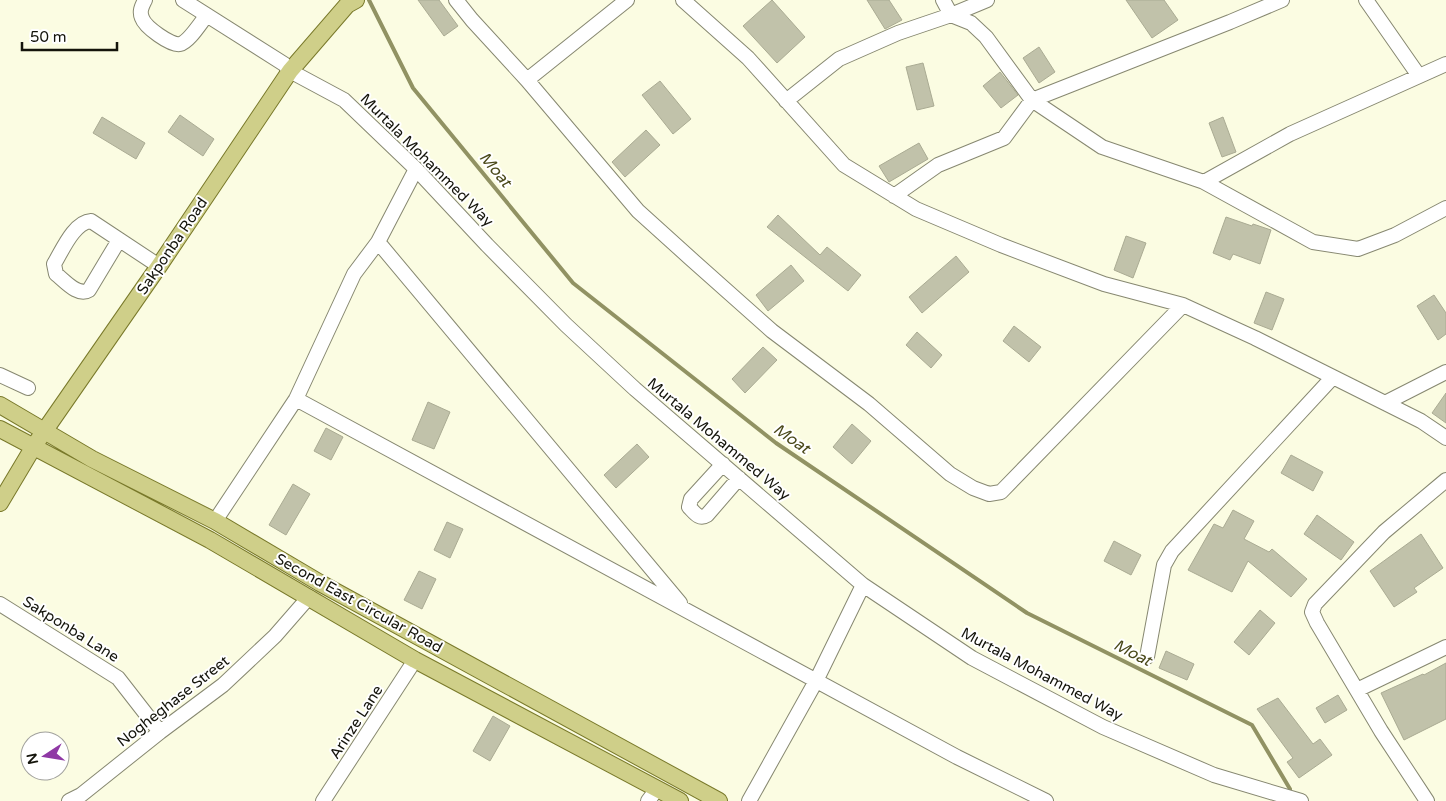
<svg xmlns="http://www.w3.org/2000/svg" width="1446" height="801" font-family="'Varela Round',sans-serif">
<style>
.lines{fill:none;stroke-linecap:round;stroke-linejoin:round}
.stream{stroke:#919263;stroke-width:4}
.building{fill:#c1c2aa;stroke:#aaab93}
.minor-casing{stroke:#878871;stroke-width:16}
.major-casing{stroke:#79792a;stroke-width:18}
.minor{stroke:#fff;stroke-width:14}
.major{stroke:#cfcf89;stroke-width:16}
.labels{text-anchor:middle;stroke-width:4;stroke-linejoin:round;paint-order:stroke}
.street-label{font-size:15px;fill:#14140b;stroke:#fff}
.water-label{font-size:16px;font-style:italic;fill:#4a491a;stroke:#fff}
</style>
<rect width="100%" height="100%" fill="#fbfce2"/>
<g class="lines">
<path class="stream" d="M369,0L413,88L573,283L776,443L1027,613L1252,725L1290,789"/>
</g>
<path class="building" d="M418,0H439L458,26L444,36Z
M772,0L805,37L777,63L743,26Z
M867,0H889L902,20L885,29Z
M1126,0H1164L1178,20L1152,38Z
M1039,47L1055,72L1039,83L1023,58Z
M923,63L934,106L917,110L906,67Z
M1000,72L1018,95L1001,108L983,86Z
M660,81L691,119L673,134L642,95Z
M180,115L214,139L203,156L168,132Z
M102,117L145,143L136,159L93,133Z
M1223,117L1236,152L1222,157L1209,123Z
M646,130L660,145L625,177L612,162Z
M919,143L928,159L889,182L879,166Z
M778,215L820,255L827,247L861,275L848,291L767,227Z
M1226,217L1252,226L1253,224L1271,230L1260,264L1233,254L1230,260L1213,253Z
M1126,236L1146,243L1133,278L1114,270Z
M956,256L969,272L922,313L909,297Z
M791,265L804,281L768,311L756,295Z
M1266,292L1284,299L1272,330L1254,323Z
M1434,295L1446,313V334L1438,340L1417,306Z
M1014,326L1041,347L1029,362L1003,341Z
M917,332L942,355L931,368L906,345Z
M763,347L777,360L745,393L732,379Z
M1446,393V423L1432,413Z
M428,402L450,412L434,449L412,440Z
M852,424L871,441L852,464L833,447Z
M326,428L343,437L331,460L314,451Z
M637,444L649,457L616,488L604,475Z
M1291,455L1323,472L1313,491L1281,473Z
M293,484L310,494L286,535L269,525Z
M1233,510L1254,521L1244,539L1269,552L1272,549L1307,579L1291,597L1248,561L1232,592L1188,570L1214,524L1223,528Z
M1317,515L1354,542L1341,560L1304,534Z
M447,522L463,529L450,558L434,550Z
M1421,534L1443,568L1414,588L1417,592L1394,607L1370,571Z
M1114,541L1141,555L1131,575L1104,561Z
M419,571L436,579L422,609L404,600Z
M1260,610L1275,623L1249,655L1234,642Z
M1166,651L1194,664L1187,680L1159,668Z
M1446,663V719L1404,740L1381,693L1423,674L1424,675Z
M1338,695L1347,710L1325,723L1316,708Z
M1278,698L1313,744L1320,739L1332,755L1299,778L1287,762L1293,758L1257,709Z
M493,716L510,726L490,761L473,751Z"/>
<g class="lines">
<defs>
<path id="minor" d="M145,0C142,6 139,11 142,18C145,27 171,46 180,44C189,42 201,22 207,15
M183,0L284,64L290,71L344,100L416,169L487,245L566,325L635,389L863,585L972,658L1103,727L1214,775L1301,801
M456,0L472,20L527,80L638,211L690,258L772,331L869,404L950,474L973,488L989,494L1001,492L1183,305
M683,0L748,58L844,165L916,209L1001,245L1104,284L1183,305L1255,338L1421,421L1446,438
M943,0L951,15L971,23L986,37L1032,100L1102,147L1204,182L1313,242L1358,249L1395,235L1446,208
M1366,0L1419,76
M527,80L627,0
M786,101L839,59L898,33L951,15L987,0
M1204,182L1290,134L1446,64
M894,196L938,165L1004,138L1032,100L1230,22L1282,0
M119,240L89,290C78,297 65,281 56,274L54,264C62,251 74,222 91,221L159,266
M378,242L680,603
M0,375L28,388
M296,399L957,757L1046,801
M1385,403L1446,372
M723,464L691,499L689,507C695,513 699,520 707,515L739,478
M215,521L296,399L354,274L378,242L416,169
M0,604L118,678L160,732
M1147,657L1164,565L1172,551L1333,377
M1357,690L1446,647
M69,801L81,795L160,732L223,685L275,636L309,597
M323,801L415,660
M648,801L657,789
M749,801L816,681L863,585
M1427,801L1381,731L1317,623L1312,612L1315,604L1384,532L1446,480"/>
<path id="major" d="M0,405L92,459L215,521L320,583L719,801
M0,429L210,540L415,660L680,801
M0,503L34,446L159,266L290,71L347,5L356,0"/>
</defs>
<use href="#minor" class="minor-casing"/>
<use href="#major" class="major-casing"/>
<use href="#minor" class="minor"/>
<use href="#major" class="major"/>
</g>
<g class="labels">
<g class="street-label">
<text transform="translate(427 160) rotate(45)" y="5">Murtala Mohammed Way</text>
<text transform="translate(172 246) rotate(-56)" y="5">Sakponba Road</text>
<text transform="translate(719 439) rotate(40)" y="5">Murtala Mohammed Way</text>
<text transform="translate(359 603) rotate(29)" y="5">Second East Circular Road</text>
<text transform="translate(71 629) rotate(32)" y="5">Sakponba Lane</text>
<text transform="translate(1042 674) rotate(28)" y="5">Murtala Mohammed Way</text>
<text transform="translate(173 701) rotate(-38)" y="5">Nogheghase Street</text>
<text transform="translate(356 722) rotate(-57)" y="5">Arinze Lane</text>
</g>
<g class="water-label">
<text transform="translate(496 169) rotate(50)" y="6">Moat</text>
<text transform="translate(792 438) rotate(35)" y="6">Moat</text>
<text transform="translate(1133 652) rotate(27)" y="6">Moat</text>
</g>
</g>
<g transform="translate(45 756) rotate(258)"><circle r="24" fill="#ffffff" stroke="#a1a19d"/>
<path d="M0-4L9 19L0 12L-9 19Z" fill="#8f38a5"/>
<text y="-8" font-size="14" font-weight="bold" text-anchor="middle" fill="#14140b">N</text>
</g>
<path d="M22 42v8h95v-8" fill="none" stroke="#14140b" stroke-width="2.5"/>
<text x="30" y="42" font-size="15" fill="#14140b" stroke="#ffffff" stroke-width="4" paint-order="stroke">50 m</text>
</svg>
